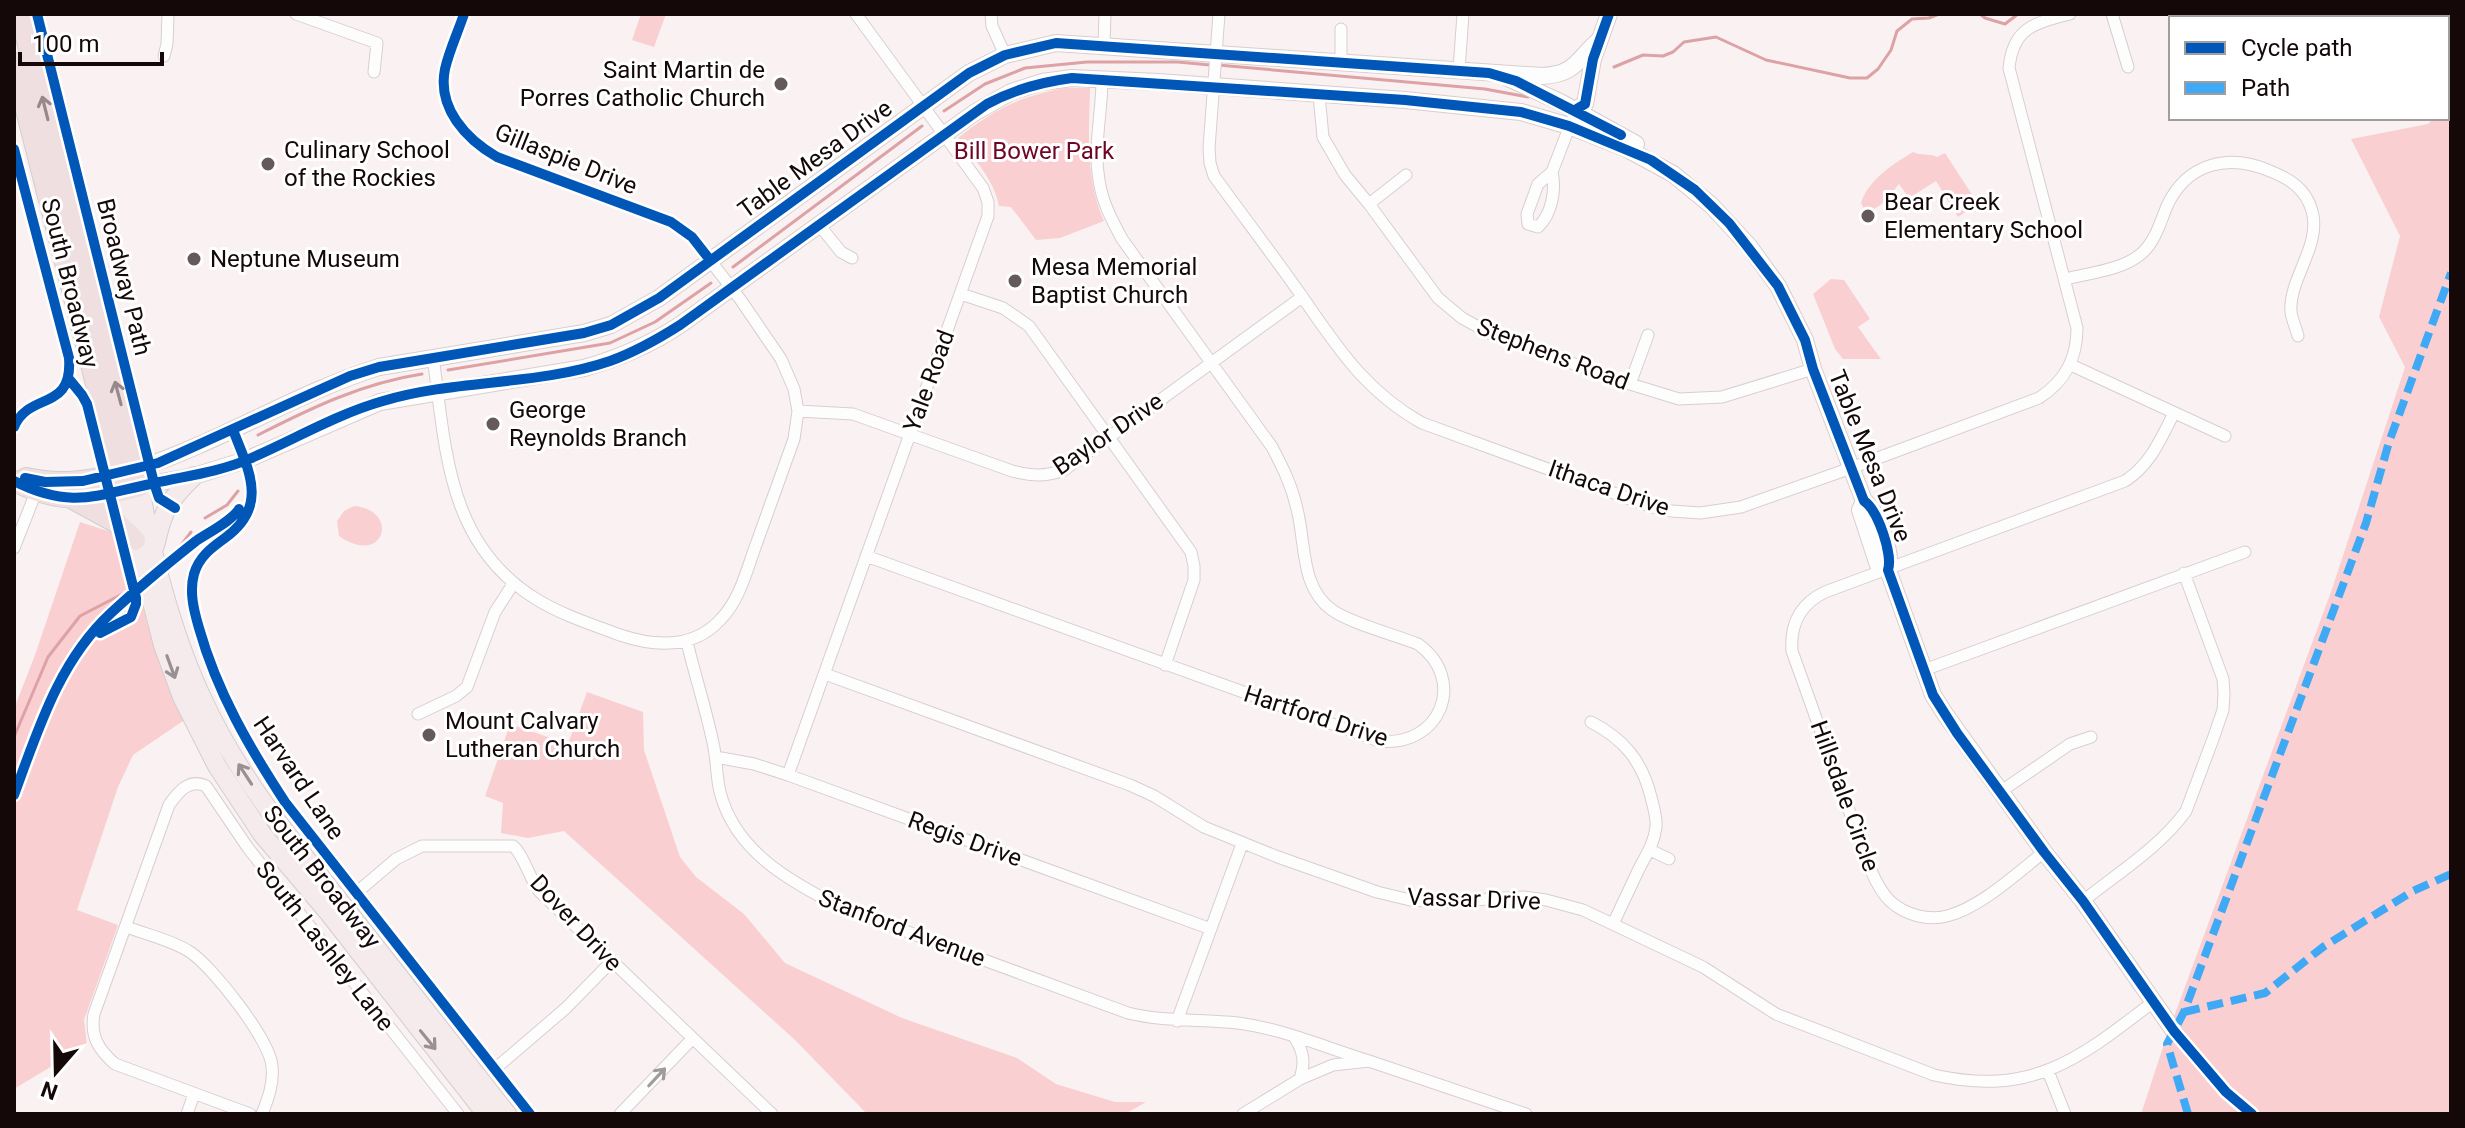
<svg xmlns="http://www.w3.org/2000/svg" width="2465" height="1128" font-family="Roboto,sans-serif">
<style>
.green{fill:#f9cfd2}
.lines{fill:none;stroke-linecap:round;stroke-linejoin:round}
.stream{stroke:#dda2a6;stroke-width:3}
.street-casing{stroke:#d8cece;stroke-width:13}
.secondary-casing{stroke:#d8cece;stroke-width:18}
.primary-casing{stroke:#d3cece;stroke-width:20}
.highway-casing{stroke:#d3cece;stroke-width:22}
.street{stroke:#fefdfd;stroke-width:11}
.secondary{stroke:#fefdfd;stroke-width:16}
.primary{stroke:#f5ebec;stroke-width:18}
.highway{stroke:#efdfe1;stroke-width:20}
.quiet{stroke:#3fa9f5;stroke-width:8;stroke-dasharray:16 8;stroke-linecap:butt}
.cycleway-casing{stroke:#fff;stroke-width:15}
.cycleway{stroke:#0057b8;stroke-width:10}
.oneway{stroke:#97898b}
.oneway2{stroke:#9b9091}
.oneway3{stroke:#a09b9b}
.poi-dot{fill:#645a5b;stroke:#fff;stroke-width:3}
.labels{text-anchor:middle;stroke-width:6;stroke-linejoin:round;paint-order:stroke}
.poi-label{font-size:24px;fill:#140809;stroke:#fff;text-anchor:start}
.park-label{font-size:24px;fill:#6c0622;stroke:#fff}
.street-label{font-size:24px;fill:#140809;stroke:#fff}
</style>
<rect width="100%" height="100%" fill="#faf2f2"/>
<path class="green" d="M641,14H666L654,47L632,40Z
M2451,76V1114H2141L2166,1038L2332,589L2405,367L2379,317L2400,236L2351,139L2428,124L2434,118H2447V84Z
M1065,88H1090C1089,133 1085,179 1104,221L1060,238L1036,240L1011,207L999,206C994,179 974,159 958,138C993,110 1020,96 1065,88Z
M1913,152C1921,156 1929,153 1937,157L1945,153L1978,204L1958,217L1936,181L1909,198L1899,184C1890,195 1884,205 1870,211L1864,209L1861,203C1868,180 1893,164 1913,152Z
M1831,279L1844,280L1870,319L1858,327L1881,359H1843L1835,349L1813,294Z
M354,506C401,510 384,568 339,536L337,521L344,511Z
M80,522L114,533L137,582L147,623L183,721L133,755L118,787L77,910L118,925L84,1020L87,1045L14,1089V709L35,655Z
M587,692L643,712L644,750L680,857L696,877L744,914L785,963L902,1018L1017,1058L1056,1084L1115,1102H1146L1125,1114H867L795,1040L564,831L528,838L501,833L503,803L485,796L510,724L568,744Z"/>
<g class="lines">
<path class="stream" d="M1980,14L1985,18L2005,24L2018,14
M1218,65L1485,89L1528,97
M1614,67L1643,55L1663,56L1673,52L1684,42L1716,37L1766,60L1850,78H1867L1878,69L1891,50L1897,31L1912,19L1929,18L1939,14
M944,111L985,84L1025,68L1087,62H1178L1210,65
M733,267L922,126
M448,370L610,343L655,322L711,283
M258,435C311,408 363,383 422,374
M205,518L227,505L238,491
M176,552L191,532
M14,737L48,657L80,616L130,590"/>
<defs>
<path id="street" d="M296,14L377,43L374,72
M991,14L992,26L1005,55
M1219,14L1209,148L1210,163L1214,176C1243,216 1273,255 1301,295C1337,347 1365,391 1422,423L1652,507L1672,511L1700,513L1741,507L1851,468L2039,398C2065,381 2077,359 2077,328L2009,68C2013,27 2035,23 2070,14
M2112,14L2128,67
M2263,18L2264,14
M2379,18L2380,14
M1104,45L1105,14
M164,56L167,44L168,14
M1341,62V29
M1459,70L1463,14
M1319,95L1323,137L1345,175L1369,204L1438,298L1462,318L1491,334L1630,384L1679,399L1722,397L1813,369
M14,149L69,358C73,412 29,391 14,427
M1552,172C1556,190 1552,214 1538,227L1528,224L1527,214L1538,184L1552,172L1572,120
M1369,204L1406,175
M820,226L841,252L852,258
M2066,279C2089,273 2122,270 2141,254C2155,242 2160,223 2167,206C2187,163 2228,153 2270,171C2290,179 2306,189 2312,211C2322,245 2288,280 2291,312C2292,320 2296,328 2298,336
M961,294L1003,308L1029,326L1191,552L1194,566V580L1165,665
M433,357C446,450 447,544 536,599C562,615 591,624 620,635C656,647 694,649 721,619C741,598 747,568 757,542C769,508 782,473 794,439L798,411L794,389L781,359L740,299L692,237L671,222L497,157C466,139 437,108 445,69C449,51 458,32 464,14
M2071,365L2225,436
M1630,384L1648,335
M798,411L853,414L1012,471C1032,476 1044,477 1064,470L1302,297
M233,430C249,471 269,506 225,538C211,548 199,557 194,574C189,592 194,611 199,628C217,692 249,747 285,802L530,1114
M14,548L36,492
M866,556L1379,741C1440,748 1468,680 1418,644C1395,635 1350,623 1332,610C1300,587 1306,544 1297,509C1292,486 1283,468 1272,447L1122,239C1112,220 1102,202 1099,180C1093,147 1102,113 1102,80
M687,642C695,676 706,709 713,743C717,759 716,776 720,792C735,851 789,881 840,907L1128,1013C1165,1022 1201,1019 1238,1023C1283,1029 1327,1048 1369,1061
M1924,670L2245,552
M825,674L1130,785L1154,796L1204,827L1278,857L1377,892L1410,900L1441,902L1523,897L1546,900L1583,910L1703,967L1776,1014L1934,1075C2032,1097 2079,1059 2153,1002
M418,714L456,696L467,687L495,612L513,584
M1591,722C1624,739 1642,761 1651,797C1653,806 1657,817 1656,827C1654,845 1644,858 1637,873C1629,890 1621,907 1613,924
M716,757L754,764L788,775L1211,929
M788,775L988,216V202L983,188L856,14
M2000,792L2070,744L2091,737
M1650,850L1669,859
M2044,852C2017,873 1980,908 1947,916C1928,921 1905,915 1890,901C1871,883 1860,838 1850,813C1831,759 1811,705 1792,651C1790,624 1800,604 1825,592L2125,481C2151,464 2160,440 2174,413
M356,893L396,859L422,846H513C523,854 530,879 539,891L772,1114
M2083,901C2118,873 2160,847 2186,811L2213,739L2223,710L2224,694L2223,679L2184,573
M127,927C147,935 172,940 190,952C212,966 270,1040 272,1066C274,1083 268,1099 262,1114
M1177,1021L1242,844
M2174,1031L2226,1092L2252,1114
M1295,1038C1304,1053 1305,1062 1300,1079
M496,1068L566,1008L611,962
M2048,1071L2065,1114
M187,1114L194,1094
M250,1114L115,1064C99,1050 90,1037 94,1014L169,805C178,792 189,778 206,786L248,848L458,1114
M620,1114L692,1039
M1243,1114L1300,1079L1333,1065L1369,1061L1526,1114"/>
<path id="secondary" d="M1508,78L1560,102L1636,144
M1575,110L1585,104L1593,59L1609,14
M137,469C221,442 296,393 379,367L584,333L611,325L659,298L969,73L1005,55L1056,43L1542,76C1577,74 1577,59 1599,40
M140,486L194,476L246,460L380,402L584,368C619,358 650,345 680,325L974,113L1011,92L1042,82L1072,78L1158,82L1405,100L1521,112L1569,126L1627,149L1673,174L1711,205L1749,246L1778,286L1805,340L1813,369L1864,501C1878,510 1893,555 1888,570L1933,695L1945,714L2044,852L2083,901L2174,1031
M1864,501L1860,510L1878,565L1888,570"/>
<path id="primary" d="M120,478L163,645L182,697L217,766L262,834L328,912L486,1114
M140,486C150,552 175,642 204,702C239,778 293,843 345,908C399,977 453,1045 507,1114
M155,546C163,510 168,501 194,476"/>
<path id="highway" d="M14,63L119,474C87,482 58,485 26,478
M14,481C62,505 90,500 140,486L135,456L20,14
M73,499L117,523L135,540"/>
</defs>
<use href="#street" class="street-casing"/>
<use href="#secondary" class="secondary-casing"/>
<use href="#primary" class="primary-casing"/>
<use href="#highway" class="highway-casing"/>
<use href="#street" class="street"/>
<use href="#secondary" class="secondary"/>
<use href="#primary" class="primary"/>
<use href="#highway" class="highway"/>
<path class="quiet" d="M2184,1012L2265,993L2323,947L2413,891L2451,874
M2188,1114L2167,1044L2184,1012L2366,523L2389,442L2451,273"/>
<defs>
<path id="cycleway" d="M37,14L154,483L159,498L175,508
M464,14C458,32 449,51 445,69C437,108 466,139 497,157L671,222L692,237L710,260
M1575,110L1585,104L1593,59L1609,14
M14,149L69,358C73,412 29,391 14,427
M69,379L82,395L87,404L136,598V604L131,617L100,633L98,627
M233,430C249,471 269,506 225,538C211,548 199,557 194,574C189,592 194,611 199,628C217,692 249,747 285,802L530,1114
M25,478L45,482L83,481L158,463L350,376L379,367L584,333L611,325L659,298L969,73L1005,55L1056,43L1489,73L1516,81L1621,135
M14,481C72,510 96,495 155,483C186,476 219,472 249,459C293,440 337,414 383,401C456,379 537,386 610,361C635,352 658,339 680,325L987,104C1015,89 1041,82 1072,78L1405,100L1521,112L1569,126L1651,160L1695,190L1729,223L1778,286L1805,340L1813,369L1864,501C1878,510 1893,555 1888,570L1933,695L1957,733L2044,852L2083,901L2174,1031L2226,1092L2252,1114
M14,795C38,730 59,661 111,613C138,588 167,564 196,541C209,532 232,521 239,509"/>
</defs>
<use href="#cycleway" class="cycleway-casing"/>
<use href="#cycleway" class="cycleway"/>
</g>
<defs><path id="oneway-shaft" d="M-6 0H5M1.5-3L5.5 0L1.5 3" fill="none" stroke-width="1.6" stroke-linecap="round" stroke-linejoin="round" transform="scale(2)"/></defs>
<g class="oneway">
<use href="#oneway-shaft" transform="translate(45 108) rotate(-104)"/>
<use href="#oneway-shaft" transform="translate(118 393) rotate(-105)"/>
</g>
<g class="oneway2">
<use href="#oneway-shaft" transform="translate(171 667) rotate(70)"/>
<use href="#oneway-shaft" transform="translate(245 774) rotate(-123)"/>
<use href="#oneway-shaft" transform="translate(428 1040) rotate(51)"/>
</g>
<use class="oneway3" href="#oneway-shaft" transform="translate(657 1077) rotate(-47)"/>
<g class="poi-dot">
<circle cx="781" cy="84" r="8"/>
<circle cx="268" cy="164" r="8"/>
<circle cx="1868" cy="216" r="8"/>
<circle cx="194" cy="259" r="8"/>
<circle cx="1015" cy="281" r="8"/>
<circle cx="493" cy="424" r="8"/>
<circle cx="429" cy="735" r="8"/>
</g>
<g class="labels">
<g class="poi-label">
<text x="765" y="78" text-anchor="end">Saint Martin de<tspan x="765" dy="28">Porres Catholic Church</tspan></text>
<text x="284" y="158">Culinary School<tspan x="284" dy="28">of the Rockies</tspan></text>
<text x="1884" y="210">Bear Creek<tspan x="1884" dy="28">Elementary School</tspan></text>
<text x="210" y="267">Neptune Museum</text>
<text x="1031" y="275">Mesa Memorial<tspan x="1031" dy="28">Baptist Church</tspan></text>
<text x="509" y="418">George<tspan x="509" dy="28">Reynolds Branch</tspan></text>
<text x="445" y="729">Mount Calvary<tspan x="445" dy="28">Lutheran Church</tspan></text>
</g>
<g class="park-label">
<text x="1034" y="159">Bill Bower Park</text>
</g>
<g class="street-label">
<text transform="translate(566 159) rotate(22)" y="8">Gillaspie Drive</text>
<text transform="translate(815 159) rotate(-36)" y="8">Table Mesa Drive</text>
<text transform="translate(124 277) rotate(76)" y="8">Broadway Path</text>
<text transform="translate(70 283) rotate(76)" y="8">South Broadway</text>
<text transform="translate(1553 354) rotate(21)" y="8">Stephens Road</text>
<text transform="translate(929 381) rotate(-70)" y="8">Yale Road</text>
<text transform="translate(1108 434) rotate(-34)" y="8">Baylor Drive</text>
<text transform="translate(1870 456) rotate(68)" y="8">Table Mesa Drive</text>
<text transform="translate(1609 488) rotate(19)" y="8">Ithaca Drive</text>
<text transform="translate(1316 716) rotate(18)" y="8">Hartford Drive</text>
<text transform="translate(299 778) rotate(56)" y="8">Harvard Lane</text>
<text transform="translate(1845 796) rotate(70)" y="8">Hillsdale Circle</text>
<text transform="translate(965 839) rotate(20)" y="8">Regis Drive</text>
<text transform="translate(322 877) rotate(52)" y="8">South Broadway</text>
<text transform="translate(1474 899) rotate(2)" y="8">Vassar Drive</text>
<text transform="translate(576 923) rotate(47)" y="8">Dover Drive</text>
<text transform="translate(902 928) rotate(21)" y="8">Stanford Avenue</text>
<text transform="translate(325 946) rotate(52)" y="8">South Lashley Lane</text>
</g>
</g>
<rect width="2465" height="1128" fill="none" stroke="#140809" stroke-width="32"/>
<rect x="2169" y="16" width="280" height="104" fill="#ffffff" stroke="#a19c9d" stroke-width="2"/>
<rect x="2185" y="42" width="40" height="12" fill="#0057b8" stroke="#a19c9d" stroke-width="2"/>
<text x="2241" y="56" font-size="24" fill="#140809">Cycle path</text>
<rect x="2185" y="82" width="40" height="12" fill="#3fa9f5" stroke="#a19c9d" stroke-width="2"/>
<text x="2241" y="96" font-size="24" fill="#140809">Path</text>
<g transform="translate(56 1072) rotate(200)" stroke="#ffffff" stroke-width="6" paint-order="stroke">
<path d="M0-6L14 30L0 20L-14 30Z" fill="#140809"/>
<text y="-12" font-size="22" font-weight="bold" text-anchor="middle" fill="#140809">N</text>
</g>
<path d="M20 52v12h142v-12" fill="none" stroke="#140809" stroke-width="4"/>
<text x="32" y="52" font-size="24" fill="#140809" stroke="#ffffff" stroke-width="6" paint-order="stroke">100 m</text>
</svg>
